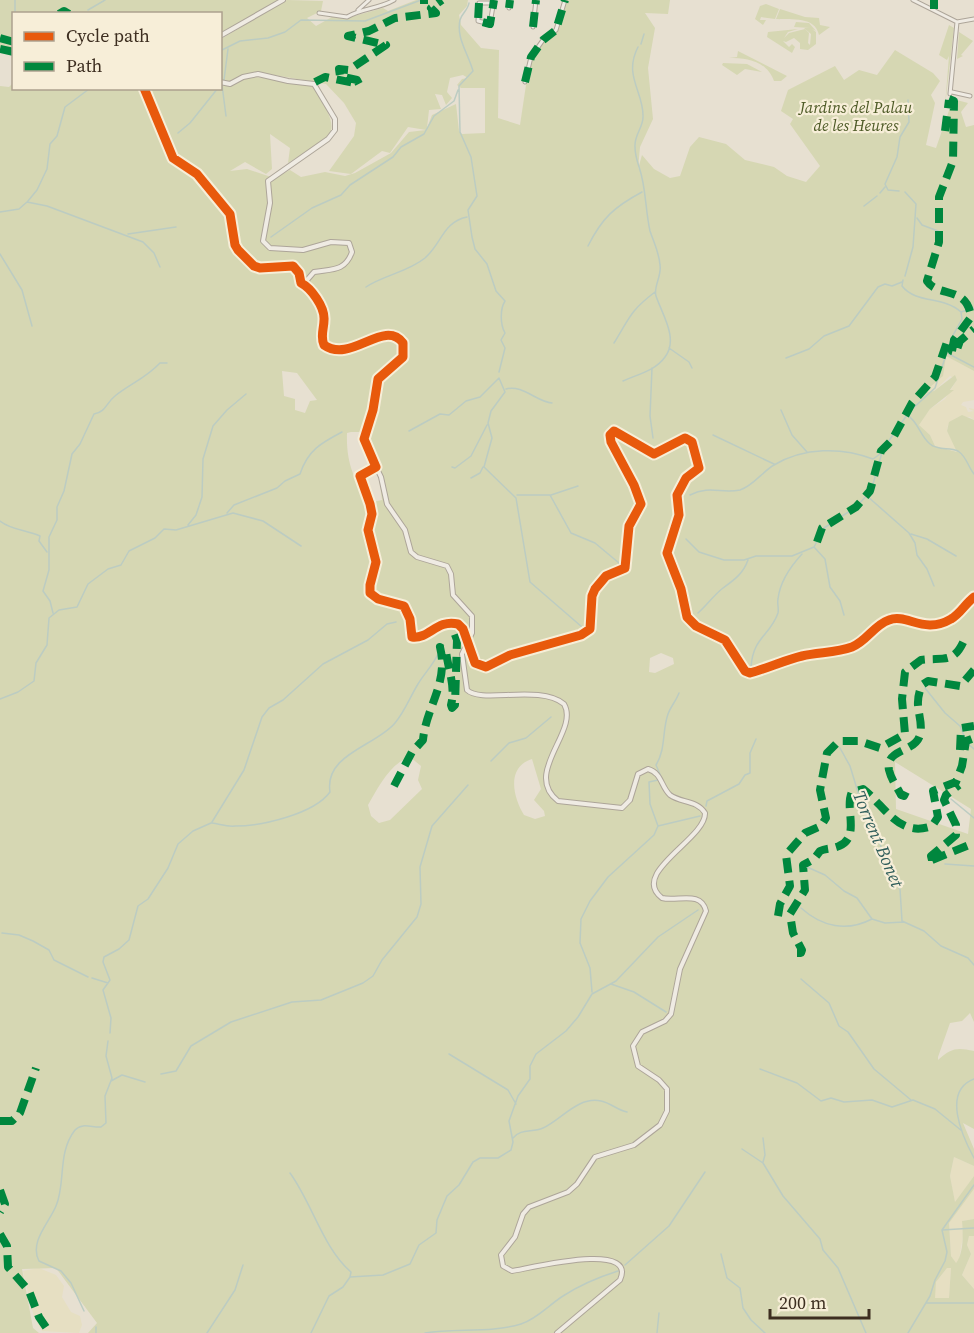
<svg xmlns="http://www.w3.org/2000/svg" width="974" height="1333" font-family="'Source Serif 4',serif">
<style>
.farmland{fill:#e6dfc2}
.green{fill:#d6d7b3;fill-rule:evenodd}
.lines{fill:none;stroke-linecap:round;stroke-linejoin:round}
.stream{stroke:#bcccc2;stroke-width:1.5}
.minor-casing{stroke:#ada599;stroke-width:5}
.tertiary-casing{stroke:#ada599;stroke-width:6}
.minor{stroke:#efebe3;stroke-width:3}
.tertiary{stroke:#efebe3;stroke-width:4}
.quiet{stroke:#00873e;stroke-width:8;stroke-dasharray:15 8;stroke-linecap:butt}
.cycleway-casing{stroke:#f7eed8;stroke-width:13}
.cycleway{stroke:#e8590c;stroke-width:9}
.labels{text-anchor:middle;stroke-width:4.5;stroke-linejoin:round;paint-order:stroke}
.park-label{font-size:16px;font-style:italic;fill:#4d5a26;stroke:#f7eed8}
.water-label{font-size:18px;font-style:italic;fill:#2f5d5a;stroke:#f7eed8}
</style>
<rect width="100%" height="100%" fill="#e7e0d1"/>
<path class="farmland" d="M946,356L974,371V400L963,402L961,405L966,407L968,412L974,411L969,409V408L974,409V420L970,417H958L948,425L947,431L958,452L935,446L930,435L918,425L930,409L945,399L957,380L950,376L934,391L922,394Z
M954,1157L974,1166V1176L955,1203L950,1176Z
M974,1189V1219L962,1221L963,1236L959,1260L955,1264L951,1256L949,1223Z
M969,1236H974V1289L962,1275L971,1254L967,1245Z
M39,1268L56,1275L64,1286L62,1297L71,1312L80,1316L82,1325L79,1333L42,1331L34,1317L23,1271Z
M947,1268H951L949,1299L934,1298L936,1282Z"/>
<path class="green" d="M0,0H279L221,34L220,14H14L13,50L0,47Z
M287,0L323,1L321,11L307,18L316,26L332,17L347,18L383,8L388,11L416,0H468L467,6L459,15L461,25L481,48L499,50L498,118L520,125L529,65L541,44L557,31L566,0H670L668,14L645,13L655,28L648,68L653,119L640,147L638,169L642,155L654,169L670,178L680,176L690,147L699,137L726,144L745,160L774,167L787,176L806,182L820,166L790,124L793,119L781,111L788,90L835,66L844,80L859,70L877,75L895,50L933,73L940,81L931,95L935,103L926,145L936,148L953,99L968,103L961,112L966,127L974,125V371L946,356L943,376L923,393L934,391L955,375L957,380L950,390H954L930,409L919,425L930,435L935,446L957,452L947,431L949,422L962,415L974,420V1022L970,1013L962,1021L950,1023L938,1057V1060C951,1048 957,1047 974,1051V1129L963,1123L974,1149V1166L954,1157L950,1176L955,1202L974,1176V1189L949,1223L951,1256L956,1263C964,1253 963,1234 962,1221L974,1219V1236H969L967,1245L971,1254L962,1275L974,1289V1333H88L97,1323L56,1268L22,1269L33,1328L39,1333H0V86L9,87L13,83L14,88H220L221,85C232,89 241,78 252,77C257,76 311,85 314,87C345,139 334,133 288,163L290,148L270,134L272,169L266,174L245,162L230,171L247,169L274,178L290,170L301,177L325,172L345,176L355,173L391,153L409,132L426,130L408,127L390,153L382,151L351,174L329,171L354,136L356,123L344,103L326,84L257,72L245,74L229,82L221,80V39ZM463,75L468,78L462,79L457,85L461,88H485V133L462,134L459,131L456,104L432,115L427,128L429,110L441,109L435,94L442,95L446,105L452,98L447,92L450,78ZM282,371L297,373L317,400L310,401L305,413L295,410V399L284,396ZM351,432H359L379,478L382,500L373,502C353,484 346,460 347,433ZM661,653L673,658L674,664L655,673L649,672L650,658ZM410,757L421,766L418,780L422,789L390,820L379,823L371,816L368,805C378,788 390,763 410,757ZM532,759L541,789L534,800L544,811L545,816L535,819L524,815C513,797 506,767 532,759ZM895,762L971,809L968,834L896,809ZM947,1268H951L949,1298H935L936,1282Z
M766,4L779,9L775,19L761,17L760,20H766L763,25L755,19L760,6Z
M780,9L805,17L819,18L820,25L830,27L819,35C815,16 792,20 776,19Z
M796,22L809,23L816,31L812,29L816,32V44L808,50L800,49V43L794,38L786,42L783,41L789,47L792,44L795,47L792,53L767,37L768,32L798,29L788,32L784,38L789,33L805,29L809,33L808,43L810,45L811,34L804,28H810L794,27Z
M949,25L954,28L945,106L949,56L947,60L939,55Z
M959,32L973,41L961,55L963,56L957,59Z
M738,51L787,76L781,81H774C767,61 747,58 729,58L737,57Z
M723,63L747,64L762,72L745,69L737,75L722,65Z"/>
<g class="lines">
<path class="stream" d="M15,0V14
M469,3C468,10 462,13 460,20C456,38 468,53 473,71L459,86L460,132L471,157L477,196L468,210L472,237L475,249L487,264L496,291L505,301C500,309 500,324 505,333L501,340L505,348L499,372
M88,10L105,0
M641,44L644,34
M220,51L240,41L268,38L285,32L301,20L365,21L421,0
M224,80L228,49
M222,85L226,116
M178,133L190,123L218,88
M899,191L888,190L885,184L897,157L900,137L909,122L908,100
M905,192L916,204L913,247L905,276
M880,193L885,187
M28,201L37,190L47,169L50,144L57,136L65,107L89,89
M864,206L877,196
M0,212L19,209L27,202L47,206L143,242L154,253L160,267
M917,218L922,225L938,231
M128,234L176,227
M271,237L312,208L341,195L350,185L393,157L401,147L424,134L434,116L454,101L458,90
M588,246C602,218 614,207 642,192
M0,254L22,290L32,326
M903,280L902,286C916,304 944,296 961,312L962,319L952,337
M366,287C384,275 408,272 425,258C442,243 443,222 467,217
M961,312L974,308
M614,343C630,317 630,311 655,292
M669,348L689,362L692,368
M949,354L974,367
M786,358L809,349L824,336L849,326L878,287L885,284L892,286L902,282
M652,368L650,416L653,438
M623,381C638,374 655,371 665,357C679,339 662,314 656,296C653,287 662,276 660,265C659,252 654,243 650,231C646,213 646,195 642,178C640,167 635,159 635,147C634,135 643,128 643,117C644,92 623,76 638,47
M506,389C522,384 537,402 552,403
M781,410L792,435L807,452
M910,411L935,388L950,343
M409,431L440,414L449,415L466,401L480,397L499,378L505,392L491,411L488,423L492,438L484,467L516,498L530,582L582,627
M713,435L774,464
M452,467L455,468L471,456L487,425
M471,478L480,473L483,467
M517,495H550L571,533L595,543L619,563
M551,495L578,486
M690,495C710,485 721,494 740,490C753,486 762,472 774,465C804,447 842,447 873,459L880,454
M867,496L909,533L915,543L917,555L927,569L934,586
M227,513L234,505L277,488L285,481L300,474C308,450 321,443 342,432
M0,521C11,530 27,530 40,536L39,541L47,552
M188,525L196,515L202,497L203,459L213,426L227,410L246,394
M911,534L927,539L956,556
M686,539L699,552L724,560H744L756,556H792L814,547L824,528L856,507L871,491L883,449L907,415C918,421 920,436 930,444C938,451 949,447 958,451C967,457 968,467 974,474
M814,547L825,559L830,587L840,601L844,615
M53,613L50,601L43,591L49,570V537L57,520V507L64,491L72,454L80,444L94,414C106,412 106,403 115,396C130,384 146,378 160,363H167
M698,613C707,605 714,595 723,588C734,580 743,574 748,560
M751,667C753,637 770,636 778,613C779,608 777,604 778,599C780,581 790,567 802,554
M925,688L945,713L960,726L967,743L974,749
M0,699L18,692L34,681L36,663L47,645L49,618L59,610L77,607L88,584L108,569L121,565L129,551L155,538L164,529L176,530L233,513L263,521L301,546
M840,748L850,766L864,812L874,827L892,878L900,889L902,921L924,931L941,946L968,958L974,965
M491,761L509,743L526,738L551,717
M662,779L656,765C666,749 662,731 668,714C671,706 676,701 679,693
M951,799L974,818
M706,806L707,801L739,784L745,775L750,773V753L756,739
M212,822L244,770L262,717L269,708L283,700L323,664L368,640L387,624L396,622
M212,823C220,824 227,827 235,826C262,826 314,814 330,792C324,754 376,746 395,723C405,711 410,697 418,684C424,674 433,665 438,654
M658,826L650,804L649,782L658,780
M945,864L974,866
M807,867L825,875L844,891L857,898L872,919
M801,908C822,927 847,932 872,919L885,923L904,922
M2,933L19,935L33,941L49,950L54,960L88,977
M92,978L108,983
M801,979L829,1003L839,1026L848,1032L874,1069L911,1100
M611,984L634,992L666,1012
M592,992L590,968L580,943L581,919L590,901L608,877L654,835L658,826L700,816
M110,1033L111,1018L103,990L110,980L103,962L104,957L119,949L129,940L138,906L148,899L168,868L178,844L193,831L211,823
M449,1054L508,1090L516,1104
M760,1069L797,1083L821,1101L831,1098L844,1102L872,1100L892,1107L913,1100L935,1109L962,1131
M161,1074L176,1071L191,1046L231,1022L292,1002L321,1000L363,983L373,976L382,960L417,917L421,904L420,867L432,826L468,785
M974,1079C942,1091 962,1136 974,1158
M111,1081L122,1075L145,1082
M513,1138C521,1128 532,1133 543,1128C561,1120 578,1096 601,1101C611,1103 617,1110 627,1112
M763,1138L765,1155L763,1162
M742,1149L763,1163L783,1196L820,1239L823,1250L838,1268L866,1333
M290,1173C312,1203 323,1248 351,1272L350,1277
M942,1230L974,1228
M721,1254L727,1278L740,1288L743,1308L751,1320L765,1333
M625,1265L669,1226L705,1172
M927,1303H974
M84,1311L71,1283L61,1271L39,1261C29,1242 49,1223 56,1206C66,1183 57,1153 75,1130C82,1122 93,1128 101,1127L106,1123L105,1096L112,1078L106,1056L108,1041
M96,1327V1333
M207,1333L235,1290L243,1265
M311,1333L329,1296L343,1287L350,1277L383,1275L410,1264L419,1245L436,1233L437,1220L447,1196L459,1185L473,1162L480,1158H498L511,1150L513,1142L509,1121L518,1096L530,1079V1066L536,1054L566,1031L578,1017L592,994L616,981L658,937L698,910
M425,1333C456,1328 491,1333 521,1324C537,1319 550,1304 563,1296C580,1285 599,1277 618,1271
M657,1333L659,1313
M908,1333L930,1296L935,1280L945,1261L947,1252L942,1230L974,1185"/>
<defs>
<path id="minor" d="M913,0L957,22
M934,0V9
M479,3L478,21L490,24L494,0
M479,3H494
M509,8L510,0
M358,10L369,0
M319,13L347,17C362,8 379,9 394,0
M957,22L974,19
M533,27L536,0
M525,82L531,57L543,40L556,30L565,0
M952,92L970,96
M950,94L957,22"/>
<path id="tertiary" d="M220,36L283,0
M220,82L230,84L243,77L258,74L288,81L314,84L335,119V130L328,139L268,181L270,203L263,241L270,248L303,250L331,242L349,243L352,252C345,272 331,269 314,272L307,280L308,288L323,313V343C347,368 382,317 403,343V357L378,379L373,410L364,434L365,444L381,477L387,504L405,530L411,552L417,557L447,566L451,574L453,595L472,616V633L462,654L467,690C481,704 540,684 564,704C580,731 522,773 558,801L622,808L630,800L638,774L648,769C662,773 661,787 670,795C681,803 697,800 705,813C706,839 629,873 662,898C677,902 701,890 706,911L680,969L671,1014L665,1021L642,1032L633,1046L638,1066L659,1080L667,1089V1111L660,1125L634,1145L595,1157L577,1184L568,1192L529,1207L523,1214L515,1237L501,1255L503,1266L512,1271C527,1269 638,1240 620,1280L557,1333"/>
</defs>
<use href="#minor" class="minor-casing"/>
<use href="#tertiary" class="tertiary-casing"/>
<use href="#minor" class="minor"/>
<use href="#tertiary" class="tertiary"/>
<path class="quiet" d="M420,0H428
M934,0V9
M479,3L478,21L490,24L494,0
M509,8L510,0
M59,14L64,11L69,14
M533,27L536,0
M0,38L14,42
M0,49L14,52
M315,82L325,77L359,84L357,80L340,76L339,69L349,70L386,45L348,36L369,31L395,18L436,13L431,8L442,0
M525,82L531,57L543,40L556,30L565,0
M949,99L954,101L953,161L939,197V242L927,281C938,298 967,285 971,317L954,340L952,351L956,352L960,341L974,329
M945,131L949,100
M817,542L822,528L856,507L870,491L881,451L892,440L912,403L935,377L947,342L954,340
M960,750L961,728L974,726
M394,786L412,752L423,740C426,707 449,683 440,647L446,651C448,670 456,686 451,705L452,708L455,705L457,640L453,629
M906,792L904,796L901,795C897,787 891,779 889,770C885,748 915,753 920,735C924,716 912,708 922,685L928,681L960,686L974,670
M932,860L931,856L956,835V825L944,800L946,795L959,785
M932,860L974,843
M778,916L780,904L790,886L786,855L805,833L821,826L826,818L820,790L827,753L839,741H859L880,748L905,734L902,699L905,672L921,660C944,657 954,665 965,638
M797,953H801L802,950L793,933L790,914L805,890L803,865L814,859L820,851C826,848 833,849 839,846C861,837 844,808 852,792L863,789C885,806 899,838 932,826L938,817L933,791L956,782L962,766L966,741L974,738
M0,1121H12L20,1113L36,1068
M0,1190L5,1204L0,1212
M0,1234L7,1246L8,1267L29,1291L39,1317L50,1333"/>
<defs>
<path id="cycleway" d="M144,88L173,158L197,174L230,214L235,245L238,250L254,266L260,268L293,266L299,273L301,283C311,288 325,307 324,320C324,329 320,336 324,345C351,364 384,318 403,343V357L378,379L373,410L364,439L376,467L360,476L370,504L372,514L368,530L376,562L370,585V593L378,599L404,606L410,619L412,637C430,639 436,619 458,624L463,629L475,663L486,667L510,655L581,635L590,629L592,596L595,589L606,576L625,568L629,526L641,504L634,485L611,442L610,435L614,431L654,454L685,438L692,442L699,468L686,478L677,495L679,515L667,553L681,589L687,617L696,626L725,640L745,671L750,673C768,668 785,660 802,656C819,652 836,653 852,647C867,641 874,625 889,620C907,613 924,635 951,619C960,614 965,604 974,597"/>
</defs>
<use href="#cycleway" class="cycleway-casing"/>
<use href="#cycleway" class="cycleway"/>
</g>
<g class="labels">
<g class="park-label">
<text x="856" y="113">Jardins del Palau<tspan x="856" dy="18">de les Heures</tspan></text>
</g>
<g class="water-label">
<text transform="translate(878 839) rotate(67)" y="6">Torrent Bonet</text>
</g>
</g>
<rect x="12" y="12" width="210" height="78" fill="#f7eed8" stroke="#ada18e" stroke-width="1.5"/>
<rect x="24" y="32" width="30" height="9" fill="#e8590c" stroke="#ada18e" stroke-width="1.5"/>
<text x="66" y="42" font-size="18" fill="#3d2e20">Cycle path</text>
<rect x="24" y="62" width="30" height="9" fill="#00873e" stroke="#ada18e" stroke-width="1.5"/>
<text x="66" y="72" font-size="18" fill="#3d2e20">Path</text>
<path d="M770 1309v9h99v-9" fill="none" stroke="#3d2e20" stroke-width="3"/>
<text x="779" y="1309" font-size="18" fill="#3d2e20" stroke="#f7eed8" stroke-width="4.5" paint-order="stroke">200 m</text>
</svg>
